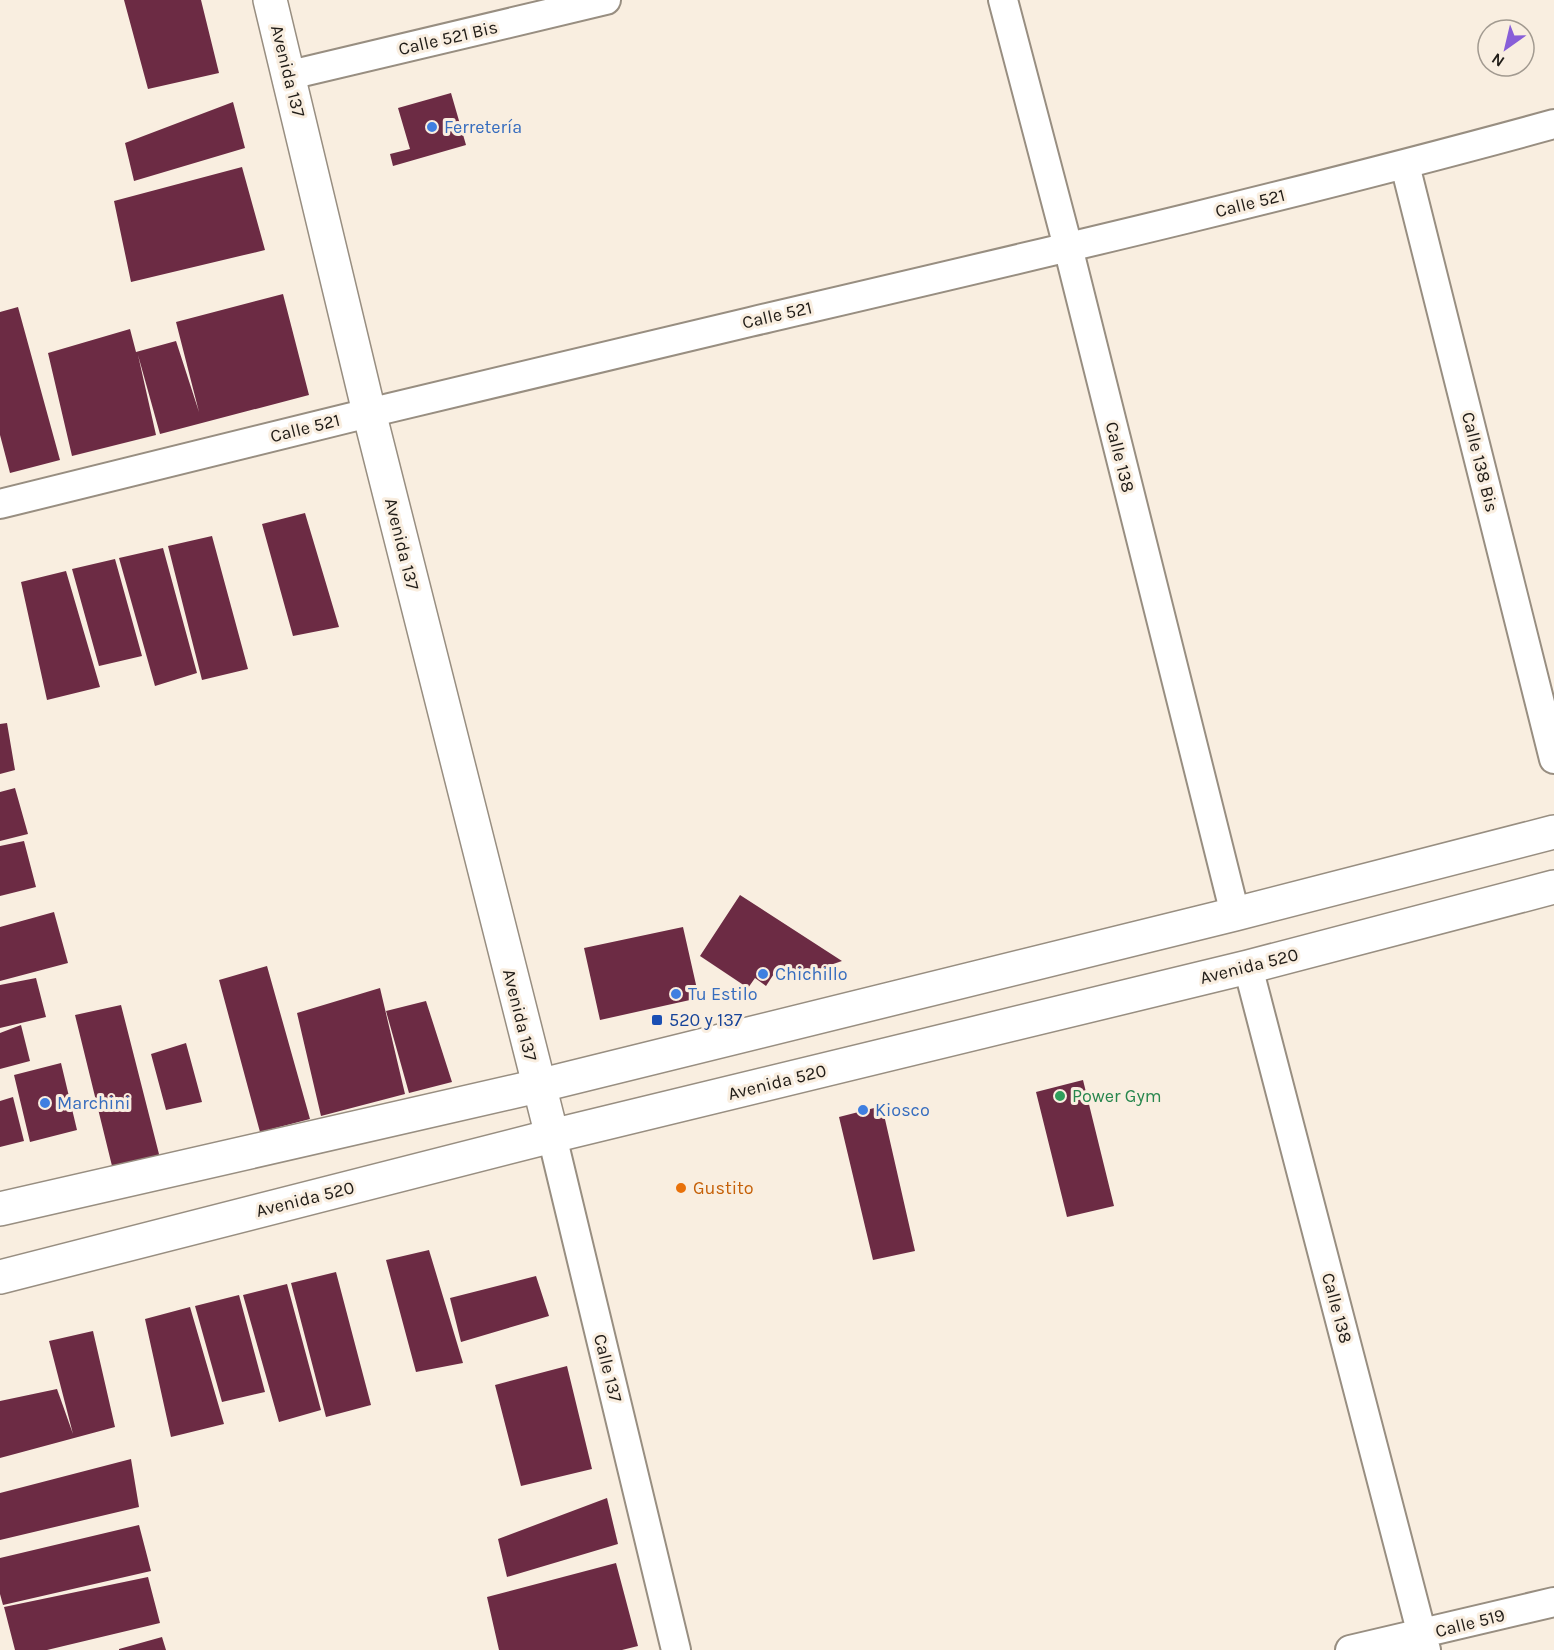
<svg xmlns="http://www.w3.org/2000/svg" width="1554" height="1650" font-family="Karla,sans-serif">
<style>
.building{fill:#6c2b44}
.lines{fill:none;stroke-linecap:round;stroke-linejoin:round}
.minor-casing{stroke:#988e81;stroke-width:32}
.tertiary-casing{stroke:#988e81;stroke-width:36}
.primary-casing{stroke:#988e81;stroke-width:36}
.minor{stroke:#fff;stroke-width:28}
.tertiary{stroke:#fff;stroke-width:33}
.primary{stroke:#fff;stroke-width:33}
.shop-dot{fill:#3f7fe0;stroke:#f9eee0;stroke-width:2}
.transit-dot{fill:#1a4fb4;stroke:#f9eee0;stroke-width:2}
.leisure-dot{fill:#2e9e5b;stroke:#f9eee0;stroke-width:2}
.food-dot{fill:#e8710a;stroke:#f9eee0;stroke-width:2}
.labels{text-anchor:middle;stroke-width:6;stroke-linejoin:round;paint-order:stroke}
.street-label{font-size:18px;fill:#201c17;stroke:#f9eee0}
.shop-label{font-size:18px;fill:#366cbe;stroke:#f9eee0;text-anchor:start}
.transit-label{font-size:18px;fill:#164399;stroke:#f9eee0;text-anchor:start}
.leisure-label{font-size:18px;fill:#27864d;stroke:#f9eee0;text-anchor:start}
.food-label{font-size:18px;fill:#c56008;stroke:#f9eee0;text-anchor:start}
</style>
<rect width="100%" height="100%" fill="#f9eee0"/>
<path class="building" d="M124,0H201L219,73L148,89Z
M451,93L466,145L393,166L390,154L410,149L398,108Z
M233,102L245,148L134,181L125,143Z
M242,167L265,250L131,282L114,201Z
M283,294L309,395L160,434L138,355L156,435L72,456L48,353L130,329L136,352L176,341L199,412L176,322Z
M18,307L60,460L10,473L0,435V312Z
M305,513L339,627L293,636L262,524Z
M212,536L248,669L202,680L168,546Z
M163,548L197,673L155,686L119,558Z
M115,559L142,656L99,666L72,569Z
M66,571L100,687L47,700L21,582Z
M7,723L15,770L0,774V724Z
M15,788L28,834L0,841V792Z
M24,841L36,887L0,896V846Z
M740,895L842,961L804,974L779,966L766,986L755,978L748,988L700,956Z
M54,912L68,963L0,981V927Z
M683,927L699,998L600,1020L584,948Z
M267,966L310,1119L260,1132L219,980Z
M36,978L46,1017L0,1028V985Z
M380,988L405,1094L321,1116L297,1013Z
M426,1001L452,1082L409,1093L386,1011Z
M121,1005L160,1158L113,1170L75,1015Z
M21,1025L30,1061L0,1069V1033Z
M186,1043L202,1102L166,1110L151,1054Z
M61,1063L77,1130L30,1142L14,1075Z
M1083,1080L1114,1206L1067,1217L1036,1092Z
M13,1097L24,1141L0,1147V1101Z
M882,1106L915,1251L873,1260L839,1117Z
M429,1250L463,1363L416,1372L386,1260Z
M336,1272L371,1405L326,1417L291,1283Z
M536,1276L549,1316L461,1342L450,1298Z
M287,1284L321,1410L279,1422L243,1295Z
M239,1295L265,1392L222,1402L195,1306Z
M190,1307L224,1424L171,1437L145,1319Z
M93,1331L115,1427L0,1458V1401L57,1389L73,1434L49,1341Z
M567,1366L592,1469L521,1486L495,1385Z
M131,1459L139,1507L0,1540V1493Z
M607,1498L618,1544L507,1577L498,1539Z
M139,1525L151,1571L3,1605L0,1594V1558Z
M616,1563L638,1646L622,1650H499L487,1597Z
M148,1577L160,1623L47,1650H15L4,1607Z
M162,1637L166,1650H119V1649Z"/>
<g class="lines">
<defs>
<path id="minor" d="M1003,0L1068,247L1235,914
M290,75L606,0
M1405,165L1554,759
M0,504C250,441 499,381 750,322C1019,259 1288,197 1554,124
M1248,967L1426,1650
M552,1136L676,1650
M1350,1650L1554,1602"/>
<path id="tertiary" d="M270,0L369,412L552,1136"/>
<path id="primary" d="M0,1209L538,1086L1235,914L1554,832
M0,1277L552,1136L1248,967L1554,887"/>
</defs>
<use href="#minor" class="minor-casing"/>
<use href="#tertiary" class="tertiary-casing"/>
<use href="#primary" class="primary-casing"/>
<use href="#minor" class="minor"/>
<use href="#tertiary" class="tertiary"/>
<use href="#primary" class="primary"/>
</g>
<g class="shop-dot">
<circle cx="432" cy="127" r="6"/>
<circle cx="763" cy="974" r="6"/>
<circle cx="676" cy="994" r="6"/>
<circle cx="45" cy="1103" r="6"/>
<circle cx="863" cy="1110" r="6"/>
</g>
<rect class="transit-dot" x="651" y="1014" width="12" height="12" rx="3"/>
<circle class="leisure-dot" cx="1060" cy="1096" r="6"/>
<circle class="food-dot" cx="681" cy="1188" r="6"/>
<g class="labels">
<g class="street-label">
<text transform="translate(448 38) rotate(-13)" y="6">Calle 521 Bis</text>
<text transform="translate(288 71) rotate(76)" y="6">Avenida 137</text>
<text transform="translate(1250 203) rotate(-14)" y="6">Calle 521</text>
<text transform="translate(777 315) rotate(-13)" y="6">Calle 521</text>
<text transform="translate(305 428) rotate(-14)" y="6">Calle 521</text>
<text transform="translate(1120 457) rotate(76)" y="6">Calle 138</text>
<text transform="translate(1480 462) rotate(76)" y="6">Calle 138 Bis</text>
<text transform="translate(402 544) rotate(76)" y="6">Avenida 137</text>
<text transform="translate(1249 966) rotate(-14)" y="6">Avenida 520</text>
<text transform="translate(520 1015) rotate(76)" y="6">Avenida 137</text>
<text transform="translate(777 1082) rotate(-14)" y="6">Avenida 520</text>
<text transform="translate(305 1199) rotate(-14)" y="6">Avenida 520</text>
<text transform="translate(1337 1308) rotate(75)" y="6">Calle 138</text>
<text transform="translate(608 1368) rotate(76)" y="6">Calle 137</text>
<text transform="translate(1470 1623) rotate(-14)" y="6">Calle 519</text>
</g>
<g class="shop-label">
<text x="444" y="133">Ferretería</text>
<text x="775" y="980">Chichillo</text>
<text x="688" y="1000">Tu Estilo</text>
<text x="57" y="1109">Marchini</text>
<text x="875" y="1116">Kiosco</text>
</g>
<g class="transit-label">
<text x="669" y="1026">520 y 137</text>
</g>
<g class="leisure-label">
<text x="1072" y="1102">Power Gym</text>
</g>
<g class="food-label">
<text x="693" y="1194">Gustito</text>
</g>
</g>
<g transform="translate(1506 48) rotate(214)"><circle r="28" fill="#f9eee0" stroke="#a29a90" stroke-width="1.5"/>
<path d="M0-4.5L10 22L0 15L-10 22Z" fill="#885ed8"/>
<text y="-9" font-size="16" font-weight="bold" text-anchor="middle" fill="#201c17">N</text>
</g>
</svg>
